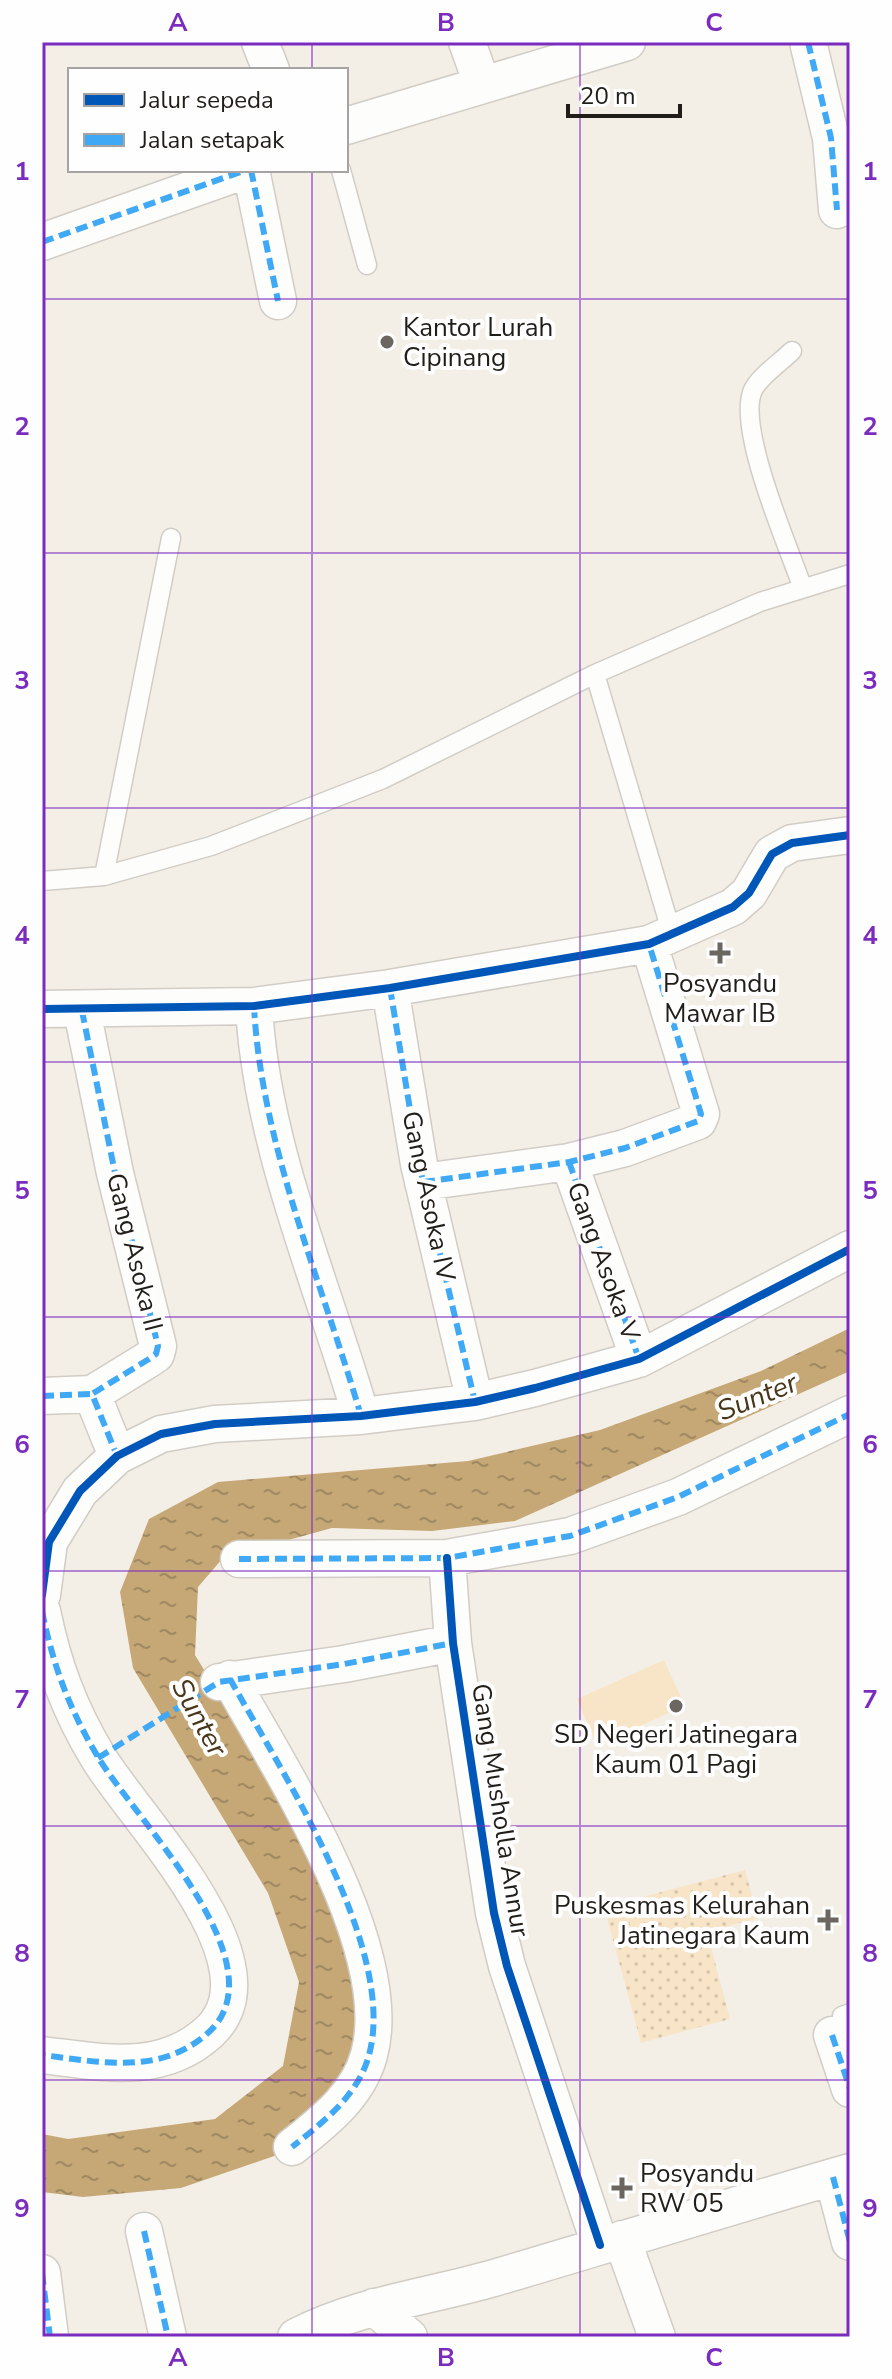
<svg xmlns="http://www.w3.org/2000/svg" width="892" height="2379" font-family="'Nunito Sans',sans-serif">
<style>
.green{fill:#f8e5c8}
.park{fill:url(#park-dots)}
.water{fill:url(#water-ripples)}
.lines{fill:none;stroke-linecap:round;stroke-linejoin:round}
.service-casing{stroke:#d1cdc6;stroke-width:21}
.minor-casing{stroke:#d1cdc6;stroke-width:39}
.service{stroke:#fdfdfb;stroke-width:18}
.minor{stroke:#fdfdfb;stroke-width:36}
.quiet{stroke:#3fa9f5;stroke-width:6;stroke-dasharray:12 6;stroke-linecap:butt}
.cycleway-casing{stroke:#fefefe;stroke-width:13}
.cycleway{stroke:#0057b8;stroke-width:8}
.grid{fill:none;stroke:#7b2cbf;stroke-width:2;stroke-opacity:0.55}
.poi-dot{fill:#6b6660;stroke:#fefefe;stroke-width:3}
.labels{text-anchor:middle;stroke-width:8;stroke-linejoin:round;paint-order:stroke}
.poi-label{font-size:26px;fill:#211d18;stroke:#fefefe;text-anchor:start}
.street-label{font-size:26px;fill:#211d18;stroke:#fefefe}
.water-label{font-size:28px;font-style:italic;fill:#483619;stroke:#fefefe}
.neatline{fill:none;stroke:#7b2cbf;stroke-width:3}
.grid-label{font-size:26px;text-anchor:middle;font-weight:bold;fill:#7b2cbf}
</style>
<defs>
<pattern id="park-dots" width="8" height="8" patternUnits="userSpaceOnUse" patternTransform="scale(2)"><rect width="8" height="8" fill="#f8e5c8"/><path d="M2 2h.1M6 6h.1" fill="none" stroke="#d4c4ab" stroke-width="1.8" stroke-linecap="round"/></pattern>
<pattern id="water-ripples" width="26" height="14" patternUnits="userSpaceOnUse" patternTransform="scale(2)"><rect width="26" height="14" fill="#c6a877"/><path d="M2 4q2-2 4 0t4 0M15 11q2-2 4 0t4 0" fill="none" stroke="#a08861"/></pattern>
</defs>
<rect width="100%" height="100%" fill="#f4efe6"/>
<path class="green" d="M664,1660L685,1706L597,1745L577,1699Z"/>
<path class="park" d="M745,1870L758,1918L707,1932L730,2019L641,2043L604,1907Z"/>
<path class="water" d="M850,1328V1371L515,1521L432,1531L332,1528L223,1558L198,1587L195,1655L327,1872L359,1976L351,2085L280,2154L181,2188L83,2197L42,2192V2134L68,2139L215,2119L283,2066L299,1982L268,1893L133,1668L120,1592L149,1519L218,1482L468,1461L600,1430L761,1371Z"/>
<g class="lines">
<defs>
<path id="service" d="M341,170L367,265
M792,351C781,362 760,376 753,390C736,427 788,546 802,586
M595,674L672,934
M104,876L171,538
M42,881L104,876L211,846L383,779L595,674L760,602L850,574
M850,2013L842,2016L850,2039"/>
<path id="minor" d="M260,42L271,70
M467,42L482,84
M808,42L831,138L837,210
M346,126L627,42
M251,170L278,301
M42,242L246,170
M390,988L419,1164L475,1402
M254,1006C261,1145 322,1282 361,1416
M42,1009L254,1006L390,988L649,944L733,907L749,893L772,854L792,843L850,835
M82,1011L115,1173L158,1346L156,1354L149,1359L92,1394L117,1456
M569,1162L639,1359
M423,1182L569,1162L625,1148L698,1121L701,1114L649,944
M42,1396L92,1394
M447,1558L453,1643L494,1913L507,1966L600,2245
M239,1559L447,1558L570,1536L678,1497L850,1414
M42,1595L49,1542L80,1491L117,1456L161,1434L215,1424L361,1416L475,1402L535,1388L639,1359L850,1249
M42,1611C53,1665 69,1709 98,1757C135,1819 282,1964 209,2032C161,2076 101,2062 42,2055
M230,1679C281,1771 398,1949 369,2055C358,2096 323,2122 292,2147
M219,1682L344,1664L453,1643
M832,2035L850,2089
M833,2177L850,2242
M144,2231L168,2337
M622,2239L657,2337
M42,2273L50,2337
M374,2307L409,2337
M296,2337C358,2305 427,2297 494,2278C613,2243 731,2206 850,2172"/>
</defs>
<use href="#service" class="service-casing"/>
<use href="#minor" class="minor-casing"/>
<use href="#service" class="service"/>
<use href="#minor" class="minor"/>
<path class="quiet" d="M808,42L831,138L837,210
M251,170L278,301
M42,242L246,170
M390,988L419,1164L475,1402
M254,1006C261,1145 322,1282 361,1416
M82,1011L115,1173L158,1346L156,1354L149,1359L92,1394L117,1456
M569,1162L639,1359
M423,1182L569,1162L625,1148L698,1121L701,1114L649,944
M42,1396L92,1394
M239,1559L447,1558L570,1536L678,1497L850,1414
M42,1611C53,1665 69,1709 98,1757C135,1819 282,1964 209,2032C161,2076 101,2062 42,2055
M230,1679C281,1771 398,1949 369,2055C358,2096 323,2122 292,2147
M98,1758L219,1682L344,1664L453,1643
M832,2035L850,2089
M833,2177L850,2242
M144,2231L168,2337
M42,2273L50,2337"/>
<defs>
<path id="cycleway" d="M42,1009L254,1006L390,988L649,944L733,907L749,893L772,854L792,843L850,835
M447,1558L453,1643L494,1913L507,1966L600,2245
M42,1595L49,1542L80,1491L117,1456L161,1434L215,1424L361,1416L475,1402L535,1388L639,1359L850,1249"/>
</defs>
<use href="#cycleway" class="cycleway-casing"/>
<use href="#cycleway" class="cycleway"/>
</g>
<path class="grid" d="M312,42V70M580,42V2337M312,170V2337M42,299H850M42,553H850M42,808H850M42,1062H850M42,1317H850M42,1571H850M42,1826H850M42,2080H850"/>
<g class="poi-dot">
<circle cx="387" cy="342" r="8"/>
<path d="M716 941h8v8h8v8h-8v8h-8v-8h-8v-8h8z"/>
<circle cx="676" cy="1706" r="8"/>
<path d="M824 1908h8v8h8v8h-8v8h-8v-8h-8v-8h8z"/>
<path d="M618 2176h8v8h8v8h-8v8h-8v-8h-8v-8h8z"/>
</g>
<g class="labels">
<g class="poi-label">
<text x="403" y="336">Kantor Lurah<tspan x="403" dy="30">Cipinang</tspan></text>
<text x="720" y="992" text-anchor="middle">Posyandu<tspan x="720" dy="30">Mawar IB</tspan></text>
<text x="676" y="1743" text-anchor="middle">SD Negeri Jatinegara<tspan x="676" dy="30">Kaum 01 Pagi</tspan></text>
<text x="810" y="1914" text-anchor="end">Puskesmas Kelurahan<tspan x="810" dy="30">Jatinegara Kaum</tspan></text>
<text x="640" y="2182">Posyandu<tspan x="640" dy="30">RW 05</tspan></text>
</g>
<g class="street-label">
<text transform="translate(429 1196) rotate(78)" y="9">Gang Asoka IV</text>
<text transform="translate(135 1252) rotate(76)" y="9">Gang Asoka II</text>
<text transform="translate(604 1261) rotate(70)" y="9">Gang Asoka V</text>
<text transform="translate(501 1810) rotate(81)" y="9">Gang Musholla Annur</text>
</g>
<g class="water-label">
<text transform="translate(757 1396) rotate(-22)" y="10">Sunter</text>
<text transform="translate(200 1717) rotate(61)" y="10">Sunter</text>
</g>
</g>
<rect width="892" height="2379" fill="none" stroke="#fefefe" stroke-width="88"/>
<rect x="68" y="68" width="280" height="104" fill="#fefefe" stroke="#a6a4a2" stroke-width="2"/>
<rect x="84" y="94" width="40" height="12" fill="#0057b8" stroke="#a6a4a2" stroke-width="2"/>
<text x="140" y="108" font-size="24" fill="#211d18">Jalur sepeda</text>
<rect x="84" y="134" width="40" height="12" fill="#3fa9f5" stroke="#a6a4a2" stroke-width="2"/>
<text x="140" y="148" font-size="24" fill="#211d18">Jalan setapak</text>
<path d="M568 104v12h112v-12" fill="none" stroke="#211d18" stroke-width="4"/>
<text x="580" y="104" font-size="24" fill="#211d18" stroke="#fefefe" stroke-width="6" paint-order="stroke">20 m</text>
<rect x="44" y="44" width="804" height="2291" class="neatline"/>
<g class="grid-label">
<text x="178" y="31">A</text>
<text x="446" y="31">B</text>
<text x="714" y="31">C</text>
<text x="22" y="180">1</text>
<text x="870" y="180">1</text>
<text x="22" y="435">2</text>
<text x="870" y="435">2</text>
<text x="22" y="689">3</text>
<text x="870" y="689">3</text>
<text x="22" y="944">4</text>
<text x="870" y="944">4</text>
<text x="22" y="1199">5</text>
<text x="870" y="1199">5</text>
<text x="22" y="1453">6</text>
<text x="870" y="1453">6</text>
<text x="22" y="1708">7</text>
<text x="870" y="1708">7</text>
<text x="22" y="1962">8</text>
<text x="870" y="1962">8</text>
<text x="22" y="2217">9</text>
<text x="870" y="2217">9</text>
<text x="178" y="2366">A</text>
<text x="446" y="2366">B</text>
<text x="714" y="2366">C</text>
</g>
</svg>
